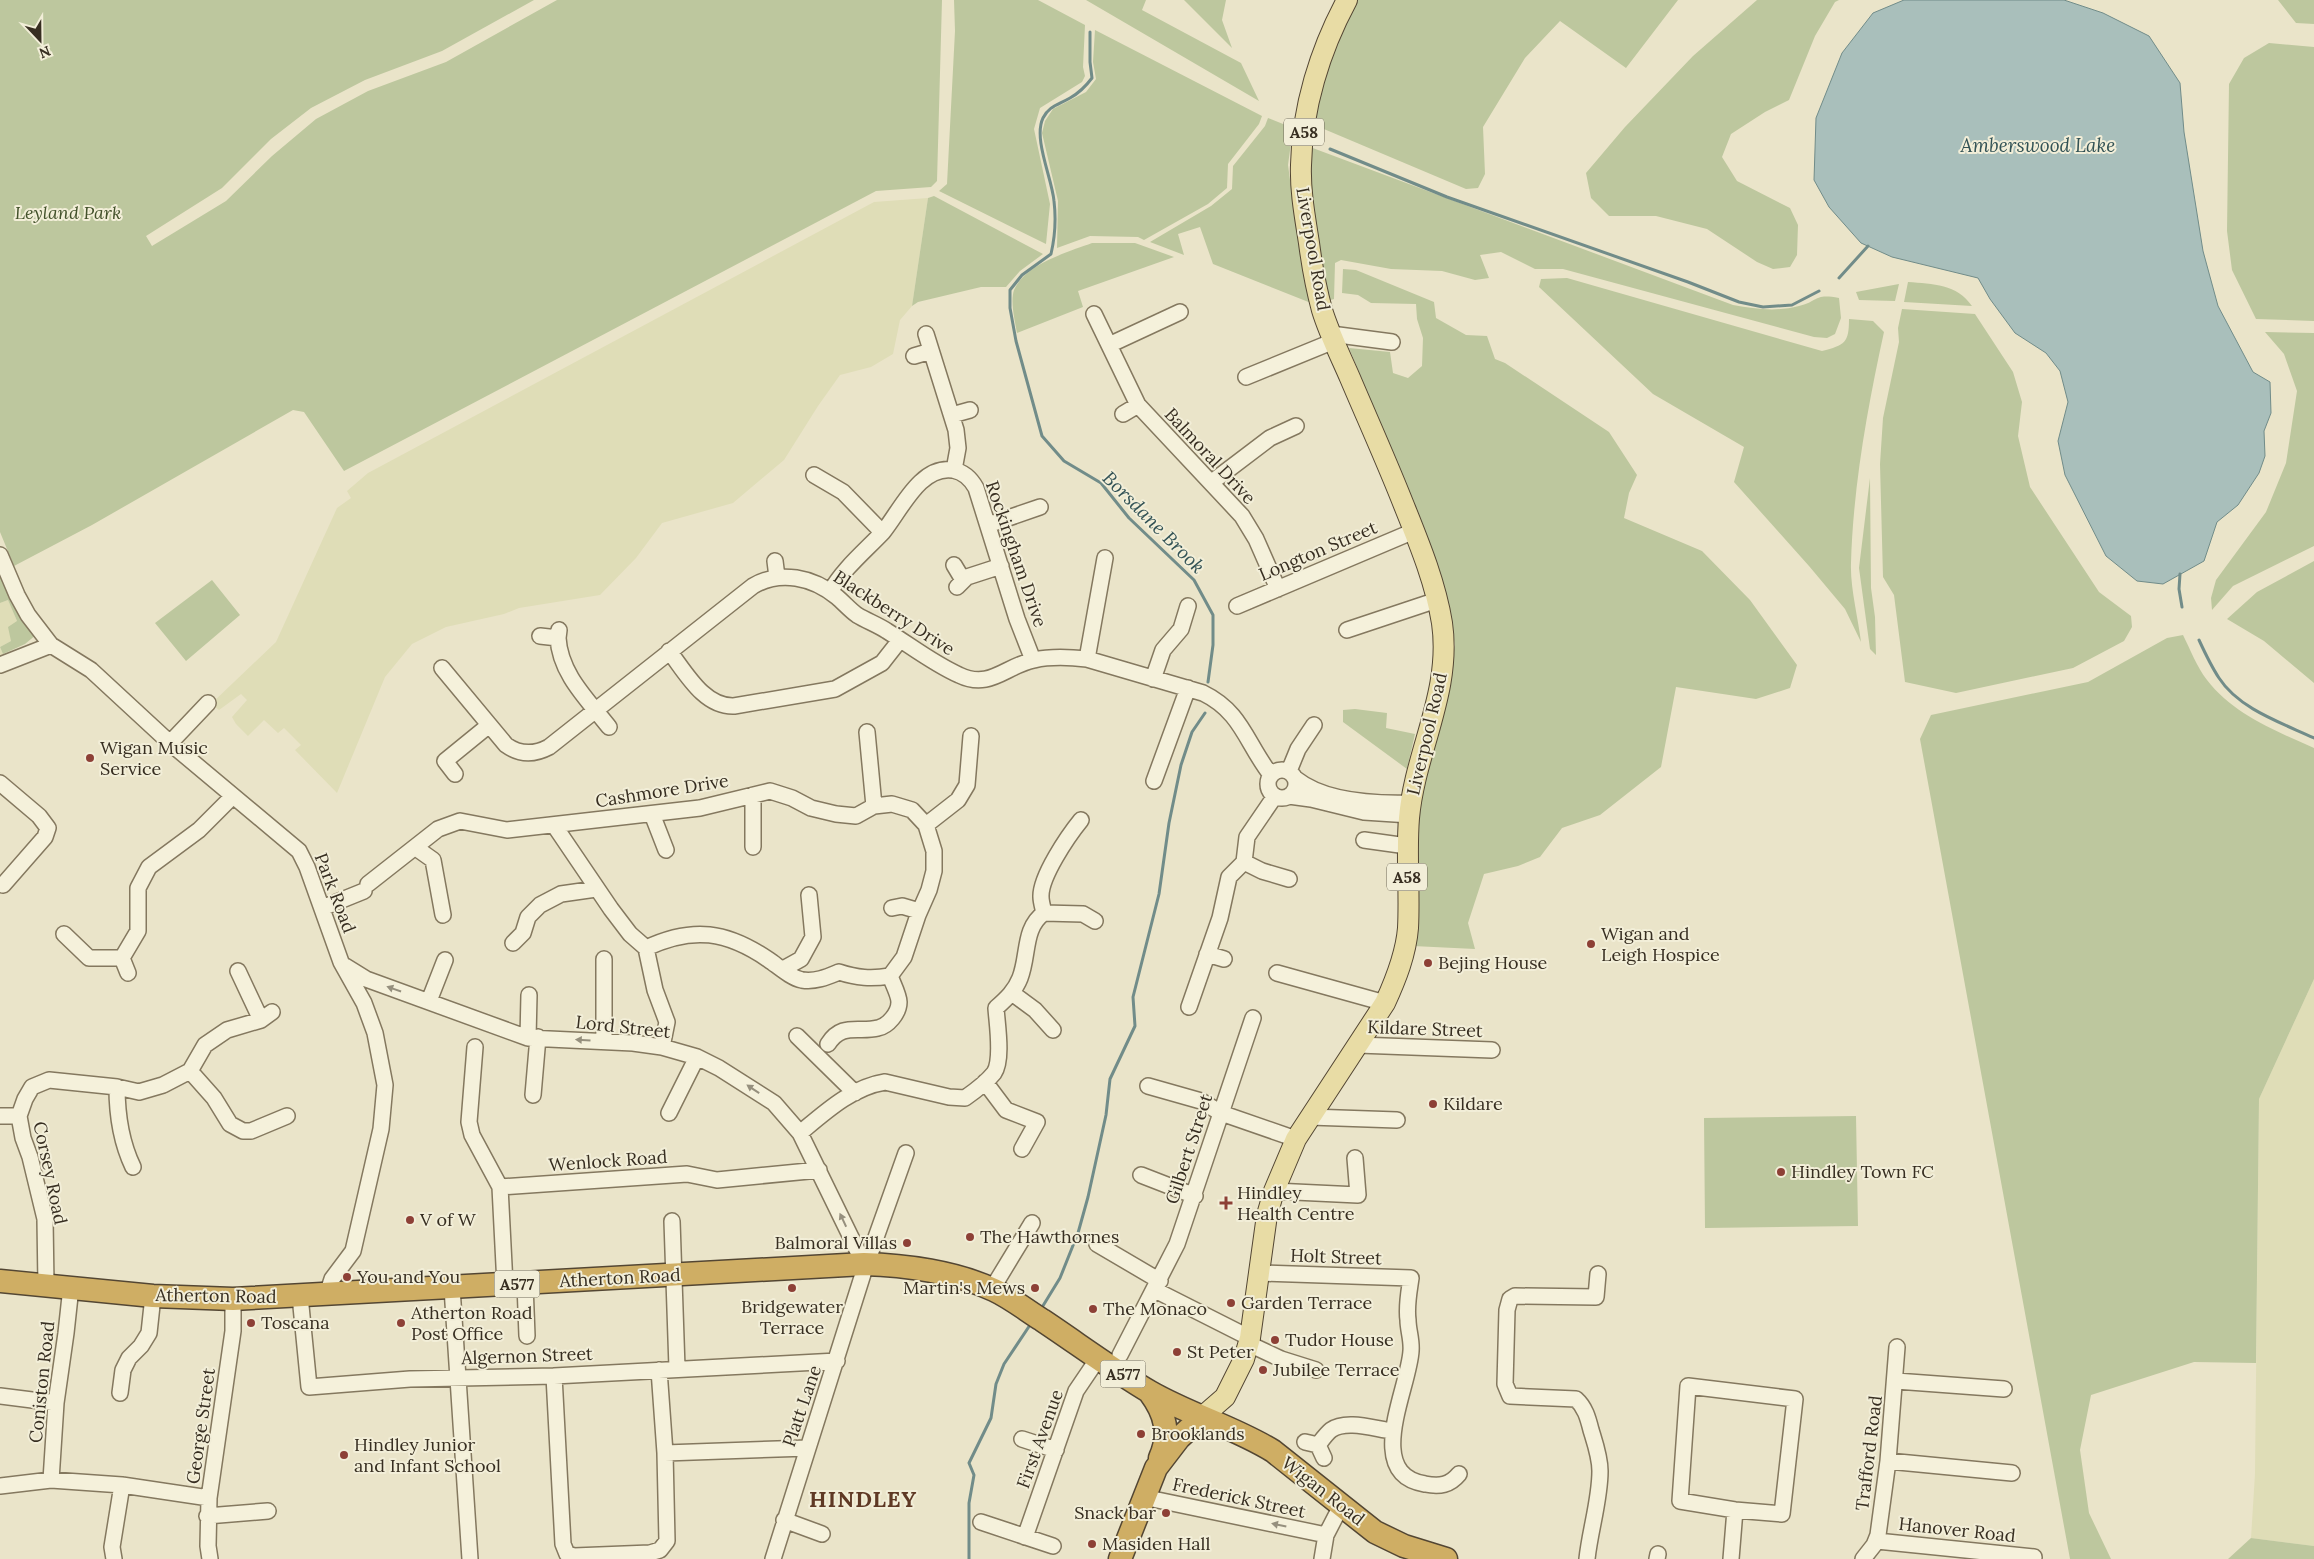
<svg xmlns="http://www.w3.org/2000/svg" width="2314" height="1559" font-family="Lora,serif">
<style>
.farmland{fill:#dfddb7}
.green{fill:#bdc79e}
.water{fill:#a9bfbb;stroke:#718c89}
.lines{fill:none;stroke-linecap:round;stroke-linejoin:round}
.stream{stroke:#718c89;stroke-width:3}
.minor-casing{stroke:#84785f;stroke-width:18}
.major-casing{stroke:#534633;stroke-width:22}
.highway-casing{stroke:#534633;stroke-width:25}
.minor{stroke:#f5f1db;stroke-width:15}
.major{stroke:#e8dca5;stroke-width:20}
.highway{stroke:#cfae64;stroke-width:22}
.oneway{fill:#96907e}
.poi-dot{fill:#8d4036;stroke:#f2eed8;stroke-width:2}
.labels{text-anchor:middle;stroke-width:4;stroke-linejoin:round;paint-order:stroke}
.shield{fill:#f2eed8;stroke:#6f6858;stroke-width:1}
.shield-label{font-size:16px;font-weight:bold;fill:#372e21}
.park-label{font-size:18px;font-style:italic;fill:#42512a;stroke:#f2eed8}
.street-label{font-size:18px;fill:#372e21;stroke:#f2eed8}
.poi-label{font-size:18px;fill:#372e21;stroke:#f2eed8;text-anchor:start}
.water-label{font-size:19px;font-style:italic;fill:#325255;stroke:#f2eed8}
.district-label{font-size:22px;font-weight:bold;letter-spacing:1px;fill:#5f3925;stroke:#f2eed8}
</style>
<rect width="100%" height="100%" fill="#eae4c9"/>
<path class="farmland" d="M928,198L912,306L900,320L893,354L871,367L840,375L818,406L784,460L733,503L662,523L636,558L600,595L519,608L504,614L446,627L412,644L385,677L337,793L295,750L301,745L284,728L278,733L264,720L248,736L236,724L232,717L247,700L241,694L219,710L211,704L276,642L337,508L351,498L347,491L368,473L874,202Z
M8,600L17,621L11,641L0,647L3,654L0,656V603Z
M2314,979V1546L2251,1538L2255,1474L2259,1099Z"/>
<path class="green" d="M0,0H534L442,51L365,80L311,108L271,139L222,188L146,236L152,246L226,201L272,156L316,119L368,91L446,62L557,0H942L937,181L931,187L876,191L344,471L304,412L293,410L92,525L14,566L0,532Z
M954,0H1038L1085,25L1083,67L1085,76L1082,82L1040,108L1034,129L1050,204L1046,244L939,191L947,184L955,31Z
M1086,0H1146L1142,10L1241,63L1259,101Z
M1184,0H1226L1222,20L1232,48Z
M1350,0H1678L1626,68L1560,21L1525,58L1483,127L1485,174L1478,188L1466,189L1312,124L1326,65Z
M1757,0H1839L1835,2L1815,36L1789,100L1765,112L1731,134L1722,157L1737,181L1790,208L1798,225L1797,255L1790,267L1773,269L1757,262L1707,229L1656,216H1609L1591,198L1586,173L1625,127L1693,56Z
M2278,0H2314V24L2296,23Z
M1095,30L1262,116L1259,124L1228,164L1227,188L1208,204L1144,240L1138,237L1090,236L1057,248L1058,201L1042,133L1045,121L1053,109L1086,92L1096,79L1093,62Z
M2269,43L2314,47V321L2256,319L2232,270L2227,231L2229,84L2244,58Z
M1268,118L1293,128L1288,165L1301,261L1311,303L1213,264L1200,227L1178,234L1184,255L1150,242L1211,206L1232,189L1233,166L1265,126Z
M1310,147L1733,305C1756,309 1776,312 1799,306C1819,301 1814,293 1839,298L1841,318L1835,334L1827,338L1814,337L1563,269H1535L1501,252L1480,255L1489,278L1475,280L1442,271L1391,269L1341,260L1335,263L1334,299L1327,301L1310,196Z
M934,196L1043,254L1020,271L1006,287H981L918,302L912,306L928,198Z
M1092,243H1135L1174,257L1078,291L1083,307L1017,333C1015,321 1010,302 1014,290C1025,264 1068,252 1092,243Z
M1343,269L1356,270L1434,302L1436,318L1466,335L1487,336L1495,359L1505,363L1609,432L1637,475L1629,493L1624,518L1702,551L1750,600L1797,665L1790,688L1756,699L1676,687L1661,767L1600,815L1562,828L1540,857L1518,866L1484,874L1468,923L1475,949L1413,946L1415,825L1455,645L1447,601L1397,464L1349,348L1390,352L1393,373L1408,378L1422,366L1423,338L1417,319L1416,304L1371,303L1358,295L1342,293Z
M1567,278L1822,351C1845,345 1849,343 1849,319L1873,321L1884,332C1868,405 1853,487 1851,563C1850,587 1858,617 1861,642L1845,609L1809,566L1734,482L1744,447L1653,394L1539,287L1541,279Z
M1908,282C1933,284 1957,284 1972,306L1904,302Z
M1899,284L1895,301L1859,300L1856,292Z
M1902,309L1975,314L2013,372L2022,402L2018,436L2030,487L2099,592L2131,616L2132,627L2124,641L2073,668L1956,693L1905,682L1894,595L1883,577L1880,464L1883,418L1899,342L1898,328Z
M2265,332L2314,333V546L2233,586L2212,610L2211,598L2216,580L2266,512L2286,463L2297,391L2284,354Z
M1870,478L1871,588L1875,617L1876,655L1870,649L1859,568Z
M2314,561V683L2264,641L2227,619L2257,592Z
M0,567L37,634L25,644L3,654L0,647L11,641L8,627L17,621L8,600L0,603Z
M212,580L240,615L186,661L155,623Z
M2183,635C2190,649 2197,667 2207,680C2233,714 2276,731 2314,748V979L2259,1099L2256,1363L2194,1362L2091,1395L2080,1450L2089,1513L2111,1559H2070L1920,739L1931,715L2088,682L2167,638Z
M1355,709L1387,713L1386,728L1415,734L1407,769L1343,722V710Z
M1856,1116L1858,1226L1705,1228L1704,1118Z
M2251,1538L2314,1546V1559H2228Z"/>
<path class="water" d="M1904,0H2064L2103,13L2149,36L2180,83L2184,132L2203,251L2218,306L2253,372L2270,382L2271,413L2264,431L2265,456L2259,473L2238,505L2217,522L2204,561L2163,584L2137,581L2106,556L2065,475L2058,441L2068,402L2060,371L2046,353L2015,333L1990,299L1978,278L1892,257L1861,243L1829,207L1814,180L1816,118L1842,53L1873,13Z"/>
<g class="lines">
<path class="stream" d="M1090,32V62L1092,78C1086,86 1079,93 1070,98C1058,105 1049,106 1043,118C1033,139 1052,178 1054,201C1056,218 1055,237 1051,254L1022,275L1010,290V308L1016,341L1042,436L1064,461L1101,483L1129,518L1194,580L1213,615V645L1208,682
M1330,149L1447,197L1688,282L1739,302L1763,307L1792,305L1819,291
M1839,278L1868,246
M2180,574L2179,589L2182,607
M2199,640C2205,653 2211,666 2219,678C2239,709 2282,723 2314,738
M1041,1309L1060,1278L1078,1233L1088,1197L1106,1115L1110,1079L1135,1026L1133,997L1159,894L1169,823L1181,765L1192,732L1205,713
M969,1559V1503L974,1475L969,1463L991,1418L996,1384L1004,1364L1032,1322"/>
<defs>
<path id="minor" d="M1094,314L1138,405L1242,516L1256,539L1278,589
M926,334L956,430L958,448L954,470
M1331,334L1392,342
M1109,345L1180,312
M914,356L931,351
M1246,377L1334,341
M1123,414L1138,405
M952,415L970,410
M814,475L843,492L882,532
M1212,482L1270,438L1296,426
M988,525L1040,507
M0,555L17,595L28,615L51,645L91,670L170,743L299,851L307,867L341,962L364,1003L375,1033L385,1085L381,1129L353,1251L332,1279L327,1294
M775,561L777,577
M954,565L963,580
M957,587L967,577L1001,566
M830,592C844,568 864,552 883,532C901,510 920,465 953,470C964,472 971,479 976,488L1017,619L1033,660
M1237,606L1414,531
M1347,630L1437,600
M540,636L558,638L559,630
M558,638C560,674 588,700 609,727
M669,651C686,673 704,707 734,706L835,689L882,663L900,640
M1087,659L1105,558
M0,665L51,645
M442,668L506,745C520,755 534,755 549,747L753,586C780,570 813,577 837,597C844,603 850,610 857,615C867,621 878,625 887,631C911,646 934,664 959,675C990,690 1005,666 1034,660C1051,656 1069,657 1087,659L1203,693C1242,712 1246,743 1271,775
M1153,679L1163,650L1181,629L1188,606
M867,732L874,806
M170,743L208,703
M1268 784a14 14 0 1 1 28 0a14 14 0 1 1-28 0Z
M1289,771L1298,749L1314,725
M455,774L445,761L488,726
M1296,779C1325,802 1376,804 1411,803
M1154,781L1188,688
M0,783L39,816L48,828L45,837L3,885
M753,795V847
M1289,796L1311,799L1364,812L1410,815
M652,814L666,850
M554,825L611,909L630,934L646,948L655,990L667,1022L662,1047
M926,825L958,800L967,785L971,736
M1364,840L1407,846
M416,848L433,860L443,915
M1244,862L1262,871L1289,879
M368,884L438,829L460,821L507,830L700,808L770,791L792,798L811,808L836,814L856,816L874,806L892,804L912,810L926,825L934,851V871L929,890L918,915L904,957L890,976
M322,908L364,891
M892,908L902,906L919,911
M1044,913L1083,914L1095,921
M64,934L89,958H122L138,931V888L149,867L199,830L233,796
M513,943L523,933L528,917L540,905L561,894L596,889
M646,948C693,926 727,931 769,960C778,966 791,978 802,980C816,982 827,977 839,972C857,978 871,979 890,976
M1207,954L1224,959
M122,958L128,973
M345,966L366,979L528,1038L633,1043L662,1047L697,1057L719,1068L774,1103L800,1133L864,1264
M783,969L801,959L813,937L809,895
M238,971L261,1020L272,1012
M1277,973L1385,1003
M1012,993L1035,1010L1053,1030
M429,1001L445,960
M1189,1007L1220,918L1229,877L1244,862L1247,837L1275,796
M797,1036L855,1093
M528,1038L529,995
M604,1041V959
M828,1044C842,1022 858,1033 878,1028C888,1026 899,1013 899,1002C899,995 893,984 890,976
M1358,1045L1492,1050
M475,1047L469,1122L472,1135L500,1187L505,1285
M190,1071L214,1098L230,1124L243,1131H251L287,1116
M985,1082L1006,1110L1037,1122L1022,1149
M1148,1086L1201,1101L1221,1113L1296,1139
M117,1087C117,1114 121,1142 133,1167
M533,1095L538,1037
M669,1113L697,1057
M0,1116H19
M1310,1117L1397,1120
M800,1133C824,1113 852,1087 885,1082L949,1097L965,1098C975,1091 986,1083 994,1073C1003,1060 997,1024 996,1008C1006,999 1015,991 1020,978C1029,955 1023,928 1044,913C1043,908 1041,902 1041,897C1040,877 1068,836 1081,820
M1141,1175L1195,1196
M500,1187L687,1174L717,1180L819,1170
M1274,1191L1358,1195L1355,1158
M672,1221L677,1368
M1097,1244L1160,1281
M1260,1273L1411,1278C1409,1292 1406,1306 1408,1320C1408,1330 1412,1340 1411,1351C1409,1388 1363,1474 1425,1484C1440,1487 1450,1485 1459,1474
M525,1284L527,1336
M46,1285L45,1219L30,1157L23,1138L19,1116L25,1099L32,1087L49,1080L117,1087L139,1092L163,1085L190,1071L205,1045L227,1030L261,1020
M452,1288L470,1559
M992,1289L1032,1223
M1155,1290L1250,1338
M300,1296L309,1387L410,1379L554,1376L837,1361
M1249,1344L1281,1359L1316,1370
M1120,1355L1177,1244L1253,1018
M554,1376L563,1544L567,1554L574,1556L650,1553L660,1550L667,1541L665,1453L659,1370
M1896,1381L2004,1389
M1688,1386L1795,1399L1782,1514L1735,1510L1680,1501Z
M120,1393L123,1370L129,1358L141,1346L149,1333L153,1296
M0,1396L56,1403
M1022,1439L1056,1450
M1305,1442L1318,1445L1324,1458
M1318,1445C1322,1440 1326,1434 1331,1430C1346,1419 1375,1429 1392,1431
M665,1453L808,1448
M1888,1461L2012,1473
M51,1480L56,1403L66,1333L71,1287
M0,1486L51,1480L122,1485L209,1498
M1143,1497L1326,1535
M207,1516L268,1511
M784,1520L822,1534
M981,1522L1053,1546
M1025,1537L1076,1391L1099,1357
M1877,1541L2034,1557
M114,1559L112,1547L122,1485
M210,1559L208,1546L209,1498L233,1331V1299
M773,1559L863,1274L864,1264L869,1257L906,1153
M1322,1559L1326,1535L1341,1506
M1587,1559C1590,1530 1600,1500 1600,1471C1600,1457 1595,1443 1591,1430C1588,1418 1585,1407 1576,1399L1510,1396L1505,1384L1507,1310L1510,1299L1515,1296L1596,1297L1598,1274
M1657,1559L1658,1554
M1731,1559L1735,1510
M1863,1559L1874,1545L1878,1535L1888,1461L1897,1347"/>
<path id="major" d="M1202,1417L1225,1397L1244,1359L1250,1338L1267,1215L1274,1191L1296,1139L1385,1003C1396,979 1406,954 1408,928C1410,891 1406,854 1409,818C1415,751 1452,692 1442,623C1435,580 1417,538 1401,498C1385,458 1367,418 1350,378C1340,355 1329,333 1322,310C1316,288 1312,266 1309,243C1305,217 1300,191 1301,165C1302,108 1320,50 1347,0"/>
<path id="highway" d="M0,1281L153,1296L233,1299L864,1264C905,1265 956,1272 994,1290C1011,1298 1026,1310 1042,1320C1078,1344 1113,1370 1150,1392C1190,1415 1234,1427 1273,1451L1375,1532L1404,1546L1446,1559
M1150,1393C1165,1413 1171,1434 1160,1458
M1120,1559L1156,1468L1179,1438L1202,1417"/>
</defs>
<use href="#minor" class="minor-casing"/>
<use href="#major" class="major-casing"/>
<use href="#highway" class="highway-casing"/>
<use href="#minor" class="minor"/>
<use href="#major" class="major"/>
<use href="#highway" class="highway"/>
</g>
<defs><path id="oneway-solid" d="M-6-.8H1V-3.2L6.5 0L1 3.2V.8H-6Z" transform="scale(1.25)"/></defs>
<g class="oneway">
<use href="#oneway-solid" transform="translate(394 989) rotate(-161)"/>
<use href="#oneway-solid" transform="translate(583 1040) rotate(-177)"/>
<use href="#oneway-solid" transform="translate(753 1089) rotate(-146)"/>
<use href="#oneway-solid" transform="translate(843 1220) rotate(-115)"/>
<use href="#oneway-solid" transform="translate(1279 1525) rotate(-168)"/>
</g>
<g class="poi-dot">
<circle cx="90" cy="758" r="5"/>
<circle cx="1591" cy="944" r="5"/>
<circle cx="1428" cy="963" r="5"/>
<circle cx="1433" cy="1104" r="5"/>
<circle cx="1781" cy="1172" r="5"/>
<path d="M1223.5 1195.5h5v5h5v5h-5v5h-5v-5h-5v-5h5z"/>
<circle cx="410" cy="1220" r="5"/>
<circle cx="970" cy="1237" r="5"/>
<circle cx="907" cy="1243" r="5"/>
<circle cx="347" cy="1277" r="5"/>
<circle cx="792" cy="1288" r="5"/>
<circle cx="1035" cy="1288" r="5"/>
<circle cx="1231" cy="1303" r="5"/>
<circle cx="1093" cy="1309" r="5"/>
<circle cx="251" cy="1323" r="5"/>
<circle cx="401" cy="1323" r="5"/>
<circle cx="1275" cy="1340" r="5"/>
<circle cx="1177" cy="1352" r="5"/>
<circle cx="1263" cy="1370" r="5"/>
<circle cx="1141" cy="1434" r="5"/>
<circle cx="344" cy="1455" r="5"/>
<circle cx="1166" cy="1513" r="5"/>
<circle cx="1092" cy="1544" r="5"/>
</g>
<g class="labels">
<g class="shield">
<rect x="1284" y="118.5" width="40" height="27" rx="4"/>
<rect x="1387" y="863.5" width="40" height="27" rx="4"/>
<rect x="494.5" y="1270.5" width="45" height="27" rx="4"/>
<rect x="1100.5" y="1360.5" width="45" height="27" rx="4"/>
</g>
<g class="shield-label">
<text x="1304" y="138">A58</text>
<text x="1407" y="883">A58</text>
<text x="517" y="1290">A577</text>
<text x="1123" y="1380">A577</text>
</g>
<g class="park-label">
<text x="68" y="219">Leyland Park</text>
</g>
<g class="street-label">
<text transform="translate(1313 249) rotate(80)" y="6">Liverpool Road</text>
<text transform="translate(1210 456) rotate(47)" y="6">Balmoral Drive</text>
<text transform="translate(1318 551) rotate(-23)" y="6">Longton Street</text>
<text transform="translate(1016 554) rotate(71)" y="6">Rockingham Drive</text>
<text transform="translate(894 613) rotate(33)" y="6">Blackberry Drive</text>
<text transform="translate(1427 734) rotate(-77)" y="6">Liverpool Road</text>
<text transform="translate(662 791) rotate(-9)" y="6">Cashmore Drive</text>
<text transform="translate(335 893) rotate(69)" y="6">Park Road</text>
<text transform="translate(623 1027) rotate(6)" y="6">Lord Street</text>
<text transform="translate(1425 1029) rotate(2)" y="6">Kildare Street</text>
<text transform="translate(1189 1149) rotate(-72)" y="6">Gilbert Street</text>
<text transform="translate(608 1161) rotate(-4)" y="6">Wenlock Road</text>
<text transform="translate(50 1173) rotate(78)" y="6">Corsey Road</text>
<text transform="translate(1336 1257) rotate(2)" y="6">Holt Street</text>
<text transform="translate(620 1278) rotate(-3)" y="6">Atherton Road</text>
<text transform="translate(216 1296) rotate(1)" y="6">Atherton Road</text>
<text transform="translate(527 1356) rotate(-2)" y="6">Algernon Street</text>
<text transform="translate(42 1382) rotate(-84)" y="6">Coniston Road</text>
<text transform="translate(802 1406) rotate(-71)" y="6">Platt Lane</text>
<text transform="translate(201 1426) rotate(-82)" y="6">George Street</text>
<text transform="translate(1040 1439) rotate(-70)" y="6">First Avenue</text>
<text transform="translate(1869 1453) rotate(-83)" y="6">Trafford Road</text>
<text transform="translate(1323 1491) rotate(38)" y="6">Wigan Road</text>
<text transform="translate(1239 1498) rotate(12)" y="6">Frederick Street</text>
<text transform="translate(1957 1530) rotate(6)" y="6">Hanover Road</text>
</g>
<g class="poi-label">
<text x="100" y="754">Wigan Music<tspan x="100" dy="21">Service</tspan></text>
<text x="1601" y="940">Wigan and<tspan x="1601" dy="21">Leigh Hospice</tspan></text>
<text x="1438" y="969">Bejing House</text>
<text x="1443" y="1110">Kildare</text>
<text x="1791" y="1178">Hindley Town FC</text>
<text x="1237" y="1199">Hindley<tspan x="1237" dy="21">Health Centre</tspan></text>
<text x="420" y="1226">V of W</text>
<text x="980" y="1243">The Hawthornes</text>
<text x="897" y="1249" text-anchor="end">Balmoral Villas</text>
<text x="357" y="1283">You and You</text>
<text x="1025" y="1294" text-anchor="end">Martin's Mews</text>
<text x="1241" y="1309">Garden Terrace</text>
<text x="792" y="1313" text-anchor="middle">Bridgewater<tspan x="792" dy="21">Terrace</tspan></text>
<text x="1103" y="1315">The Monaco</text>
<text x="411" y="1319">Atherton Road<tspan x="411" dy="21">Post Office</tspan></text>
<text x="261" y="1329">Toscana</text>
<text x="1285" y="1346">Tudor House</text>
<text x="1187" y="1358">St Peter</text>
<text x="1273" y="1376">Jubilee Terrace</text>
<text x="1151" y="1440">Brooklands</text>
<text x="354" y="1451">Hindley Junior<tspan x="354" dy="21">and Infant School</tspan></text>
<text x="1156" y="1519" text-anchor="end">Snack bar</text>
<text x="1102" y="1550">Masiden Hall</text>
</g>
<g class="water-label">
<text x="2038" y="152">Amberswood Lake</text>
<text transform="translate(1154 522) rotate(45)" y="7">Borsdane Brook</text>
</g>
<g class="district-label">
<text x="863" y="1507">HINDLEY</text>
</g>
</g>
<g transform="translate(40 40) rotate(158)" stroke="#f2eed8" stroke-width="4" paint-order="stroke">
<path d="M0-4L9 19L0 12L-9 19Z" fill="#372e21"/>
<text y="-8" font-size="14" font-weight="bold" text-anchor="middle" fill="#372e21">N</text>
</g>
</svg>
